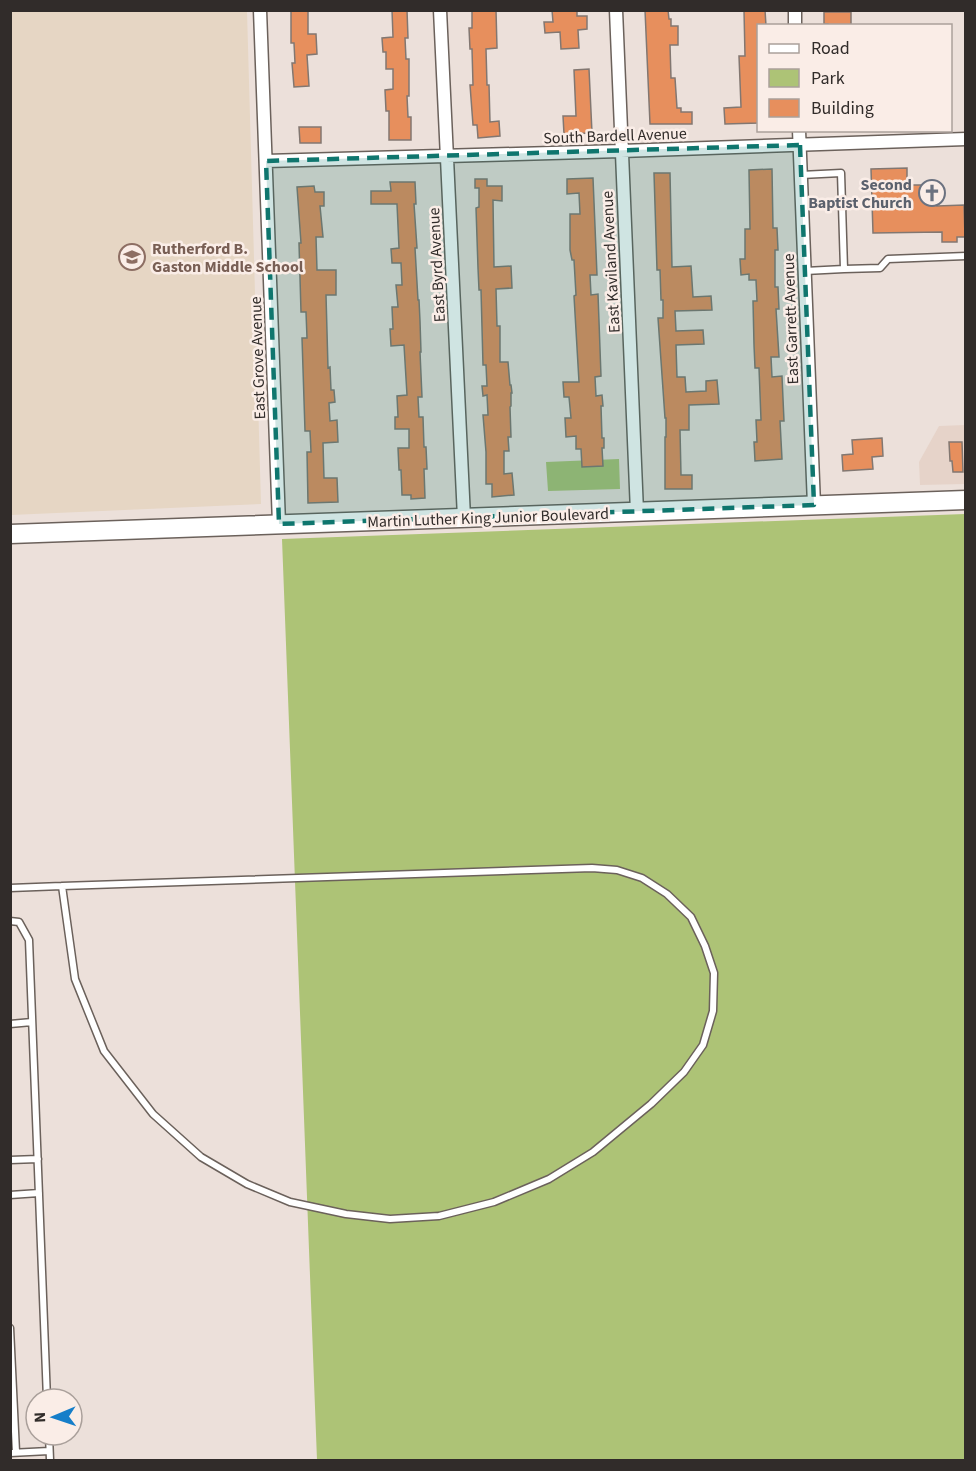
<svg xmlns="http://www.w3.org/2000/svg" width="976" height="1471" font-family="'Source Sans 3',sans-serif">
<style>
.built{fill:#e6d3c9}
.education{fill:#e6d6c4}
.green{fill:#adc376}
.building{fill:#e78f5d;stroke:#827771;stroke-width:1.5}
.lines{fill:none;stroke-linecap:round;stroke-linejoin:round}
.lane-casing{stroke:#6b615b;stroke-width:9}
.street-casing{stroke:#6b615b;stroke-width:15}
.secondary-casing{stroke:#6b615b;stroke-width:21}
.lane{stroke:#fff;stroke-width:6}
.street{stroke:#fff;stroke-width:12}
.secondary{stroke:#fff;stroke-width:18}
.marked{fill:#0f766e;fill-opacity:0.2;stroke:#0f766e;stroke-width:4.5;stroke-dasharray:12 8;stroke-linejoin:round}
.labels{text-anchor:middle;stroke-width:5;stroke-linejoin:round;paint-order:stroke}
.street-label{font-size:16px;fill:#312c2a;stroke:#faede7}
.worship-label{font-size:16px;font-weight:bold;fill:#5b616d;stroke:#faede7;text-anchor:end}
.education-label{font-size:16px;font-weight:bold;fill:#785e54;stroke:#faede7;text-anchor:start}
</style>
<rect width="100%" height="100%" fill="#ece0da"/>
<path class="built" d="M965,425V484L920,485L919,462L939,426Z"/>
<path class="education" d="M10,11H247L261,504L11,515Z"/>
<path class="green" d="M619,459L620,489L548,491L546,462Z
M965,514V1460H317L282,539Z"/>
<path class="building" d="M291,10H308V34H316L317,54L307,55L309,86L294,87L292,63H295L294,43H291Z
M392,10H407L408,38H405L406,59H409V96H407L408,117H411V140H389V111H386L385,90L393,89V69H386V52H383L382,38L393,37Z
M472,10H496L497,48L486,49L487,85H489L490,122L499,121L500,136L478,138L477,125H473L470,85H473L472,49H470L469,28H472Z
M552,10H577V16H587V29L578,30L579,48L561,49L560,32L545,33L544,22H553Z
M645,10H668L669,19H671V26H678V45H670L671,78H675L677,108H681V112H692V124H650Z
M744,10H765L766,26H759V123L725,124L724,108L741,107L739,56H745Z
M824,12H851V26H828V24H824Z
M589,69L592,133L564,134L563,116H576L574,70Z
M299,127H321V143H300Z
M907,168V185H929V193H937V206L964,205L965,237H957V242H942V232L873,233L871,169Z
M772,169L773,228H777L778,250H775V287H778L779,309H776L779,357H771L772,377L782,376L784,421H780L782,459L755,461L754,442H757L756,420H761L759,368H755L754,345L753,301H757L756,280H749V274L741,275L740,259H745V229H750L749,170Z
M654,173H670L672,267L691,266L693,297L711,296L712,310L675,311L676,331L703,330L704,344L676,345L677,377H685L686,392L706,391V381L717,380L719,404L689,405V430H680L681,475H692V489H665V437H666V418H665L658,318H663V300H661L660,270H657Z
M593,178L597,275H590L591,295L598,294L601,376L595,377L596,396L602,395L603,406H601L602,438H604V448H602L603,466L582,467L581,449H576V436L566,437L565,418H571L569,397H564L563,382H579L574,296L576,295L574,260H572L570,250V214H580L579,193L567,194V179Z
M475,179H487V186H502V201L493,200L494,267L511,266L512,288L496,289L497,326H500V362H508L510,385H511L512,393H511V406L510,407L511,437H508L509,451H504V474L512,473L514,495L492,497V484H486V452L483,415H488L487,395L483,396L482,386H487L486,365H483L481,290H479L478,268L476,208L479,207V188H475Z
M390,182H415L416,204H414L417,248H415L418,300H419L420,321L421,352H420L422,397H418L419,417H423L424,447H426L427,469H424L425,498L411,499V495H402L401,470H399L398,448H409V429H395V417H398L397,396L407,395L404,345L391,346L390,329H393L392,307H398L396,285H402L401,263H392L391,249L399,248L397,204H371V191H391Z
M314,186L315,192H324V206H320L323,237H316L317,270H336V295H326L328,368L330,367L331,390H334L335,402L329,403L330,421L337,420L338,442L323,443L324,478H337L338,502L308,503L307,452H311L310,431H305L302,338H307L306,312H301L299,243H301L297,187Z
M882,438L883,456L872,457L873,469L843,471L842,455L853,454L852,440Z
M949,442H962L963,472H953L952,461H950Z"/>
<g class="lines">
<defs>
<path id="lane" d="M801,175L841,173L844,269L805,271
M844,269L880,268L888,259L966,256
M10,888L62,886L592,868L617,870L642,878L667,894L691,917L705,946L714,973L713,1011L703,1045L684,1072L651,1104L593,1152L549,1179L494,1202L439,1216L390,1219L346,1214L290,1202L247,1184L201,1157L153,1114L104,1051L75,979L62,886
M10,921L19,922L29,940L47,1399
M10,1024L32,1022
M10,1160L38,1159
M10,1195L39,1193
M10,1328L16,1452
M49,1435L50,1460
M10,1453L49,1451"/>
<path id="street" d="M260,10L279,524
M440,10L464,518
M616,10L637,512
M795,10V26
M799,130L814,505
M266,161L621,151L966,139"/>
<path id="secondary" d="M10,534L966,500"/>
</defs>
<use href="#lane" class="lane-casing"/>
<use href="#street" class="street-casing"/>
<use href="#secondary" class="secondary-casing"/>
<use href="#lane" class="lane"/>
<use href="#street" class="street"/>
<use href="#secondary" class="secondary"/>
</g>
<path class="marked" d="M800,145L814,505L279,524L266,161Z"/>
<defs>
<symbol id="church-ring" viewBox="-11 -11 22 22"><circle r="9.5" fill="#faede7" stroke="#6b7280" stroke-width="1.5"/><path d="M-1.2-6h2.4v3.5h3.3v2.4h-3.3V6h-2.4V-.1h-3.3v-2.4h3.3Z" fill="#6b7280"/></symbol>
<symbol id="school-ring" viewBox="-11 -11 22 22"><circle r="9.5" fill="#faede7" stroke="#8d6e63" stroke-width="1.5"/><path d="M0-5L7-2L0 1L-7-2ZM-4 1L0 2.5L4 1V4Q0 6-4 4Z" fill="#8d6e63"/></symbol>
</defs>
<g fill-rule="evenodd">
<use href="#church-ring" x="917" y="178" width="30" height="30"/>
<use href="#school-ring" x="117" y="242" width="30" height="30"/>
</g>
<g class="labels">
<g class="street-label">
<text transform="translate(615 135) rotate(-2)" y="6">South Bardell Avenue</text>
<text transform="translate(610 262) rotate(-93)" y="6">East Kaviland Avenue</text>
<text transform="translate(436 265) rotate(-93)" y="6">East Byrd Avenue</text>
<text transform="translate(790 319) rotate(-92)" y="6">East Garrett Avenue</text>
<text transform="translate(257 358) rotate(-92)" y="6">East Grove Avenue</text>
<text transform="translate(488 517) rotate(-2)" y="6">Martin Luther King Junior Boulevard</text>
</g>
<g class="worship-label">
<text x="912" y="190">Second<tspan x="912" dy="18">Baptist Church</tspan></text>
</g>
<g class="education-label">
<text x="152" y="254">Rutherford B.<tspan x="152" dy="18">Gaston Middle School</tspan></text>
</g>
</g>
<rect width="976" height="1471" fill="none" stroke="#312c2a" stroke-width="24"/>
<rect x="757" y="24" width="195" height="108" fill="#faede7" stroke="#aaa09b" stroke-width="1.5"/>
<rect x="769" y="44" width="30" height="9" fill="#ffffff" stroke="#aaa09b" stroke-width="1.5"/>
<text x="811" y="54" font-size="18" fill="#312c2a">Road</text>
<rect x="769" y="69" width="30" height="18" fill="#adc376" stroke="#aaa09b" stroke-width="1.5"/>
<text x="811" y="84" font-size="18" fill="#312c2a">Park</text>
<rect x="769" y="99" width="30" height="18" fill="#e78f5d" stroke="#aaa09b" stroke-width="1.5"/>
<text x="811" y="114" font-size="18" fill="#312c2a">Building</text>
<g transform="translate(54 1417) rotate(268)"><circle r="28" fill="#faede7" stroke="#aaa09b" stroke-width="1.5"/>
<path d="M0-4.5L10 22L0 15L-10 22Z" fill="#167ec9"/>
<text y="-9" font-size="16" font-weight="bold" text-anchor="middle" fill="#312c2a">N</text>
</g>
</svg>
